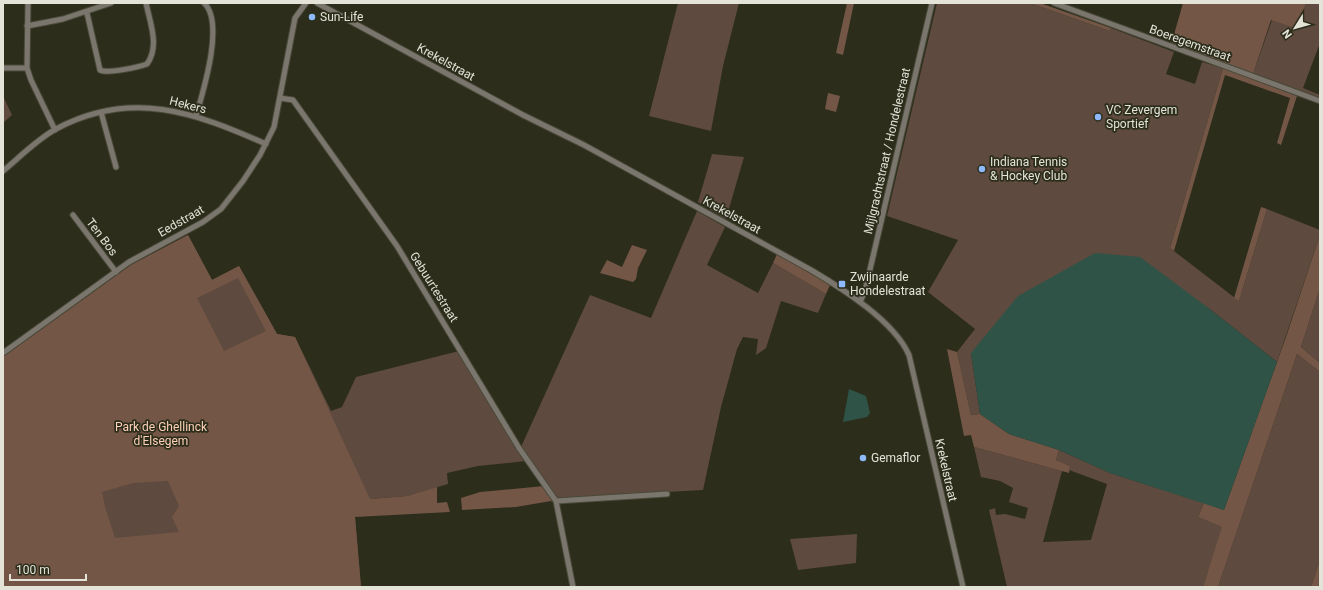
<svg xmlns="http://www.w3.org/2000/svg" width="1323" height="590" font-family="Roboto,sans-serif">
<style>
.green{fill:#5e4a3f}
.forest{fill:#745646;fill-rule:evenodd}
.water{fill:#2f5447}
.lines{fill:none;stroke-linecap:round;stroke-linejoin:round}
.street-casing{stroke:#494a39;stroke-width:7}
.street{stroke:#7b766d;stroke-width:5}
.poi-dot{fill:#8eb9fd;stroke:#2c2d1b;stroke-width:1.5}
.labels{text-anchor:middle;stroke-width:3.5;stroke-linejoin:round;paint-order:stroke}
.poi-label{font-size:12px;fill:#e3e3d8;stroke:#2c2d1b;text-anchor:start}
.street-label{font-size:12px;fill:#e3e3d8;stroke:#2c2d1b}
.park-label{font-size:12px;fill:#ffd1b8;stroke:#2c2d1b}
</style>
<rect width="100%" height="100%" fill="#2c2d1b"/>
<path class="green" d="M678,3H739L723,66L711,131L649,116Z
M937,3H1030L1110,31L1111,28L1174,52L1166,74L1195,84L1202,62L1223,68L1170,248L1239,301L1267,209L1320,230V235L1277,362L1207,307L971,353L980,414L971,415L957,352L975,329L928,292L958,240L887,216Z
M1306,3H1320V43L1303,88L1320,95V99L1253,74L1272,20L1298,29Z
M3,96L12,115L3,123Z
M712,154L744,157L726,219L698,202Z
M697,211L725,227L707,265L758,293L773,263L826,294L818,313L781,301L766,348L756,355L758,339L743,337L737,349L721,407L703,490L556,498L521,447L590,295L651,318Z
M188,235L212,280L239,266L277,334L295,337L331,411L342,407L356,377L459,351L526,461L478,466L447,473L448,484L407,496L370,499L355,517L361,587H3V357L131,265Z
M1320,288V363L1301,347Z
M1297,354L1320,372V559L1311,587H1218Z
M974,447L1062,471L1043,542L1091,540L1107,484L1069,470L1070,466L1056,460L1059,450L1110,473L1204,503L1198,517L1223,527L1203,587H1007L989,510L995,508L996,515L1005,514L1025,519L1028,508L1009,502L1013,488L1000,481L981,477Z
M857,534L856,563L798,570L790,539Z"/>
<path class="forest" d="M847,3H854L843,55L836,53Z
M1030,3H1040L1111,28L1110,31Z
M1183,3H1306L1298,29L1271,20L1253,74L1171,45Z
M1223,68L1297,96L1281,145L1277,143L1290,98L1225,75L1174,251L1170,248Z
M828,93L840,96L836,112L825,109Z
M1261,207L1267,209L1239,301L1234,298Z
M188,235L212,280L239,266L277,334L295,337L370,499L407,496L437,487V503L447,502L450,512L355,517L361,587H3V357L131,265ZM238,278L266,331L224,351L197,298ZM168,481L179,506L172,517L179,532L115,538L105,507L102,492L133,483Z
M1320,235V288L1301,347L1320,363V372L1297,354L1218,587H1203L1222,527L1198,517L1204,503L1224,510L1286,337Z
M632,245L647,250L638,268L636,279L633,282L600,273L607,260L622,267Z
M777,254L830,285L826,294L773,263Z
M947,349L957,352L971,415L980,414L1009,434L1059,450L1056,460L1070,466L1069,473L974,447L971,435L964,436Z
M544,486L553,503L551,501L516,507L462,510L461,498L480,492Z
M1320,559V582L1318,587H1311Z"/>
<path class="water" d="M1095,253L1140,257L1207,307L1277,362L1224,510L1110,473L1059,450L1009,434L980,414L971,353L1018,296Z
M849,389L866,396L870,413L867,417L843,422Z"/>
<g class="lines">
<defs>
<path id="street" d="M28,3L27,68L31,80L55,130
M317,3L523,115L584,145L811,270C843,289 894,321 909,355L963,587
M1054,3L1320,101
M87,13L100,70C107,74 139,67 147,64C160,46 150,23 146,3
M27,26L63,19L111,3
M3,68H27
M280,98L293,100L397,246L519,448L556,501L573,587
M101,112L116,167
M196,116C203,92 225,22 204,3
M3,171C20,157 36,140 56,129C131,89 194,112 266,144
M73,215L116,272
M860,302L865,291L932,3
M3,353L129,262L203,222L221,209L243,181L260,155L274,127L295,18L306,3
M556,501L667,494"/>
</defs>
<use href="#street" class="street-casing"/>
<use href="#street" class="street"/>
</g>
<g class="poi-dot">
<circle cx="312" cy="17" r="4"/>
<circle cx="1098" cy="117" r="4"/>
<circle cx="982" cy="169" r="4"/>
<rect x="838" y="280" width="8" height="8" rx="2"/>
<circle cx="863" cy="458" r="4"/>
</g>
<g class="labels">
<g class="poi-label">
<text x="320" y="21">Sun-Life</text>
<text x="1106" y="114">VC Zevergem<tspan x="1106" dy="14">Sportief</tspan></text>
<text x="990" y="166">Indiana Tennis<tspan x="990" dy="14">&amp; Hockey Club</tspan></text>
<text x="850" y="281">Zwijnaarde<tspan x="850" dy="14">Hondelestraat</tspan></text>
<text x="871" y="462">Gemaflor</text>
</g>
<g class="street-label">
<text transform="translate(1190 43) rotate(20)" y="4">Boeregemstraat</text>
<text transform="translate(446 62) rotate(29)" y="4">Krekelstraat</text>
<text transform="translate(188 105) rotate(14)" y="4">Hekers</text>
<text transform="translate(887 151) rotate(-77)" y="4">Mijlgrachtstraat / Hondelestraat</text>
<text transform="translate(732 215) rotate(29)" y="4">Krekelstraat</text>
<text transform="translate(181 221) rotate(-30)" y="4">Eedstraat</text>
<text transform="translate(102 237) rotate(53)" y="4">Ten Bos</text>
<text transform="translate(434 287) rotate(58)" y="4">Gebuurtestraat</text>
<text transform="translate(946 470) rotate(77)" y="4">Krekelstraat</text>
</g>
<g class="park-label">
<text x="161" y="431">Park de Ghellinck<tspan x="161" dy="14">d'Elsegem</tspan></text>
</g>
</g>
<rect width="1323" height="590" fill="none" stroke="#e3e3d8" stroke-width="8"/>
<g transform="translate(1295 28) rotate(233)" stroke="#2c2d1b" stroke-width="3" paint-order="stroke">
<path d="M0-3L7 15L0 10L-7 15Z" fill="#e3e3d8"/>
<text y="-6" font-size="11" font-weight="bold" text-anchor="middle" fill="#e3e3d8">N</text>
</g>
<path d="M10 574v6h76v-6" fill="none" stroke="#e3e3d8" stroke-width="2"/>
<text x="16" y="574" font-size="12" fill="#e3e3d8" stroke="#2c2d1b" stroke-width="3" paint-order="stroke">100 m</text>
</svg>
